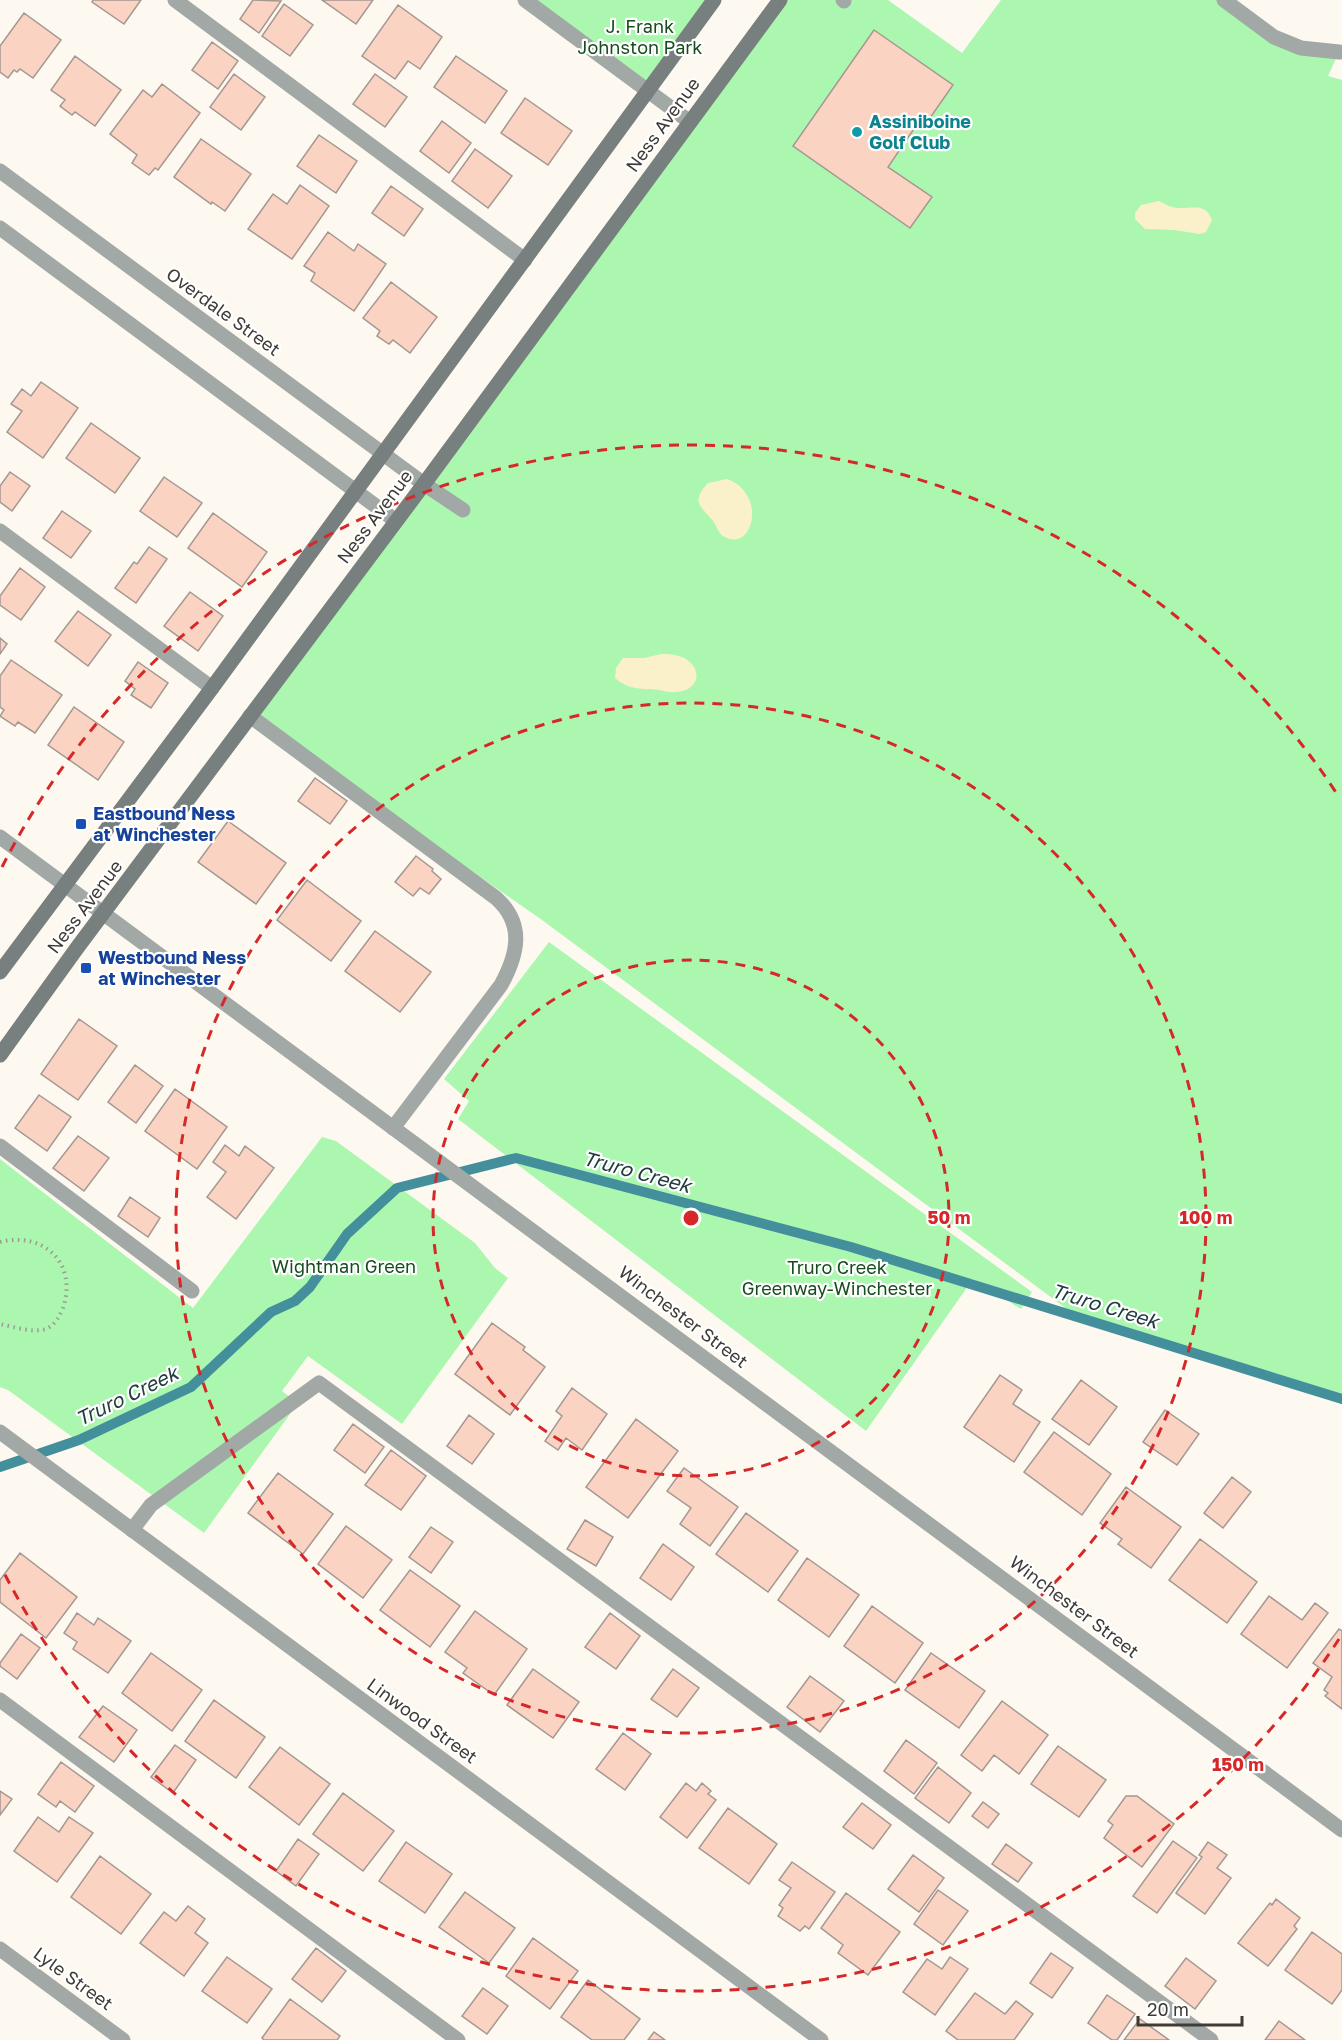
<svg xmlns="http://www.w3.org/2000/svg" width="1342" height="2040" font-family="'Golos Text',sans-serif">
<style>
.green{fill:#acf7b0}
.sand{fill:#faf0ca}
.lines{fill:none;stroke-linecap:round;stroke-linejoin:round}
.stream{stroke:#448f9c;stroke-width:10}
.building{fill:#fbd3c2;stroke:#a49792;stroke-width:1.5}
.path{stroke:#9e9a93;stroke-width:4;stroke-dasharray:1.5 4.5;stroke-linecap:butt}
.service{stroke:#a1a8a6;stroke-width:15}
.minor{stroke:#a1a8a6;stroke-width:15}
.secondary{stroke:#77807e;stroke-width:15}
.ring{fill:none;stroke:#d62828;stroke-width:3;stroke-dasharray:10 8}
.culture-dot{fill:#0f9aa8;stroke:#fff;stroke-width:2}
.transit-dot{fill:#1a4fb4;stroke:#fff;stroke-width:2}
.labels{text-anchor:middle;stroke-width:4.5;stroke-linejoin:round;paint-order:stroke}
.park-label{font-size:18px;fill:#164c1e;stroke:#fff}
.culture-label{font-size:18px;font-weight:bold;fill:#0d838f;stroke:#fff;text-anchor:start}
.street-label{font-size:18px;fill:#3f3c37;stroke:#fff}
.transit-label{font-size:18px;font-weight:bold;fill:#164399;stroke:#fff;text-anchor:start}
.water-label{font-size:20px;font-style:italic;fill:#233c41;stroke:#fff}
.centre{fill:#d62828;stroke:#fff;stroke-width:3}
.ring-label{font-size:18px;text-anchor:middle;font-weight:bold;fill:#d62828;stroke:#fff;stroke-width:4.5;stroke-linejoin:round;paint-order:stroke}
</style>
<rect width="100%" height="100%" fill="#fef9f0"/>
<path class="green" d="M525,0H714L648,92Z
M780,0H888L962,53L1001,0H1224L1274,37L1339,52L1328,76L1342,80V1399L1079,1318L542,920L250,716Z
M549,942L1032,1292L1021,1309L973,1279L866,1431L458,1119L469,1101L444,1079Z
M322,1137L336,1141L475,1243L495,1268L508,1278L402,1424L308,1356L282,1391L298,1403L204,1533L8,1390L0,1387V1159L193,1308Z"/>
<path class="sand" d="M1159,201C1165,204 1171,208 1178,208C1193,209 1205,202 1212,220L1206,232L1200,234L1174,230L1145,229L1135,219V213L1141,205Z
M727,479C739,483 748,493 751,505C756,523 744,549 723,536C718,533 717,526 713,521C701,506 690,503 708,483Z
M661,654C668,654 676,654 684,658C703,668 700,690 677,692C668,693 659,689 649,689C636,689 625,687 615,678L616,668L623,658H644Z"/>
<g class="lines">
<path class="stream" d="M0,1467L79,1440L191,1387L271,1312L295,1301L310,1287L347,1234L397,1188L516,1158L851,1247L1342,1399"/>
</g>
<path class="building" d="M93,0H141L124,24L92,2Z
M253,0L281,1L259,33L240,19Z
M322,0H373L356,24Z
M284,4L313,25L290,56L262,36Z
M398,5L442,37L420,69L408,61L395,79L362,56Z
M24,13L61,40L33,78L20,69L17,72L14,70L8,78L0,72V46Z
M874,30L953,85L930,118L924,114L888,167L932,197L910,228L793,146Z
M212,42L238,61L218,89L192,70Z
M75,56L121,90L95,126L75,112L72,115L60,106L65,100L51,90Z
M456,56L507,91L485,123L434,87Z
M234,74L265,97L241,130L210,107Z
M375,74L407,97L385,127L353,104Z
M162,84L200,113L158,170L155,168L149,175L132,163L137,155L110,134L143,90L152,97Z
M525,98L572,131L548,165L501,133Z
M442,121L471,143L449,173L420,151Z
M319,135L357,161L336,193L297,166Z
M201,139L251,174L225,211L212,202L211,204L174,177Z
M475,149L512,176L488,208L452,181Z
M300,185L329,206L292,259L248,229L273,194L287,204Z
M391,186L423,209L404,236L372,213Z
M328,232L354,251L358,244L386,264L354,311L311,281L315,273L304,266Z
M391,282L437,317L410,353L393,340L389,344L377,336L380,331L363,318Z
M41,382L78,408L43,458L7,432L22,411L11,404L22,389L31,396Z
M91,423L140,458L115,493L66,458Z
M10,472L30,486L12,511L0,502V486Z
M164,477L202,503L177,537L140,511Z
M62,511L91,531L71,558L43,538Z
M213,513L267,552L242,587L188,548Z
M149,547L167,559L136,603L115,588L134,562L137,564Z
M20,568L45,587L21,620L0,605V596Z
M190,592L223,616L198,651L164,626Z
M78,611L111,635L88,666L55,641Z
M0,638L7,644L0,654Z
M11,660L62,695L35,733L18,722L15,726L0,716L4,710L0,707V676Z
M138,662L168,683L151,708L131,695L135,689L125,681Z
M74,707L124,742L98,780L48,745Z
M315,778L347,801L330,824L298,801Z
M228,821L286,863L256,904L198,862Z
M416,856L433,869L432,871L441,879L429,894L420,888L413,896L395,882Z
M307,880L361,921L331,961L277,920Z
M375,931L431,972L400,1012L345,971Z
M79,1019L117,1046L78,1100L41,1074Z
M135,1065L163,1086L136,1123L108,1102Z
M175,1089L227,1127L197,1169L145,1131Z
M39,1095L71,1117L47,1151L15,1128Z
M78,1136L109,1158L84,1191L53,1168Z
M225,1145L239,1156L245,1146L274,1168L236,1219L207,1197L226,1172L213,1162Z
M130,1197L160,1218L148,1237L118,1216Z
M492,1323L525,1347L523,1350L545,1367L510,1415L455,1374Z
M1000,1375L1022,1390L1013,1404L1040,1422L1014,1462L964,1427Z
M1081,1380L1117,1407L1089,1445L1052,1419Z
M572,1388L607,1414L582,1450L566,1438L558,1450L545,1441L562,1416L556,1411Z
M1165,1410L1199,1434L1177,1465L1143,1442Z
M469,1415L494,1434L472,1464L447,1446Z
M636,1419L678,1451L628,1518L586,1487Z
M353,1424L384,1447L365,1473L334,1450Z
M1054,1432L1111,1474L1082,1515L1024,1472Z
M391,1450L426,1476L401,1510L365,1485Z
M684,1468L738,1507L710,1546L680,1524L691,1508L667,1491Z
M278,1473L333,1514L303,1554L248,1513Z
M1232,1477L1251,1492L1223,1528L1204,1513Z
M1126,1487L1181,1527L1151,1568L1118,1544L1122,1539L1100,1523Z
M746,1513L798,1551L768,1592L716,1554Z
M585,1520L613,1537L596,1566L567,1549Z
M346,1526L392,1560L363,1598L318,1564Z
M431,1527L453,1542L431,1573L409,1557Z
M1200,1539L1257,1582L1227,1623L1169,1580Z
M663,1544L694,1567L671,1600L640,1578Z
M20,1553L77,1597L46,1638L0,1602V1580Z
M807,1558L859,1595L829,1637L778,1600Z
M410,1570L460,1606L430,1647L380,1610Z
M1269,1596L1302,1620L1315,1603L1328,1613L1287,1668L1241,1634Z
M872,1606L923,1643L895,1683L844,1646Z
M475,1611L527,1649L494,1695L463,1673L467,1668L445,1652Z
M77,1613L94,1625L98,1618L131,1641L108,1673L73,1649L77,1642L64,1633Z
M610,1613L640,1636L616,1669L585,1647Z
M1339,1629L1342,1631V1709L1325,1696L1328,1693L1324,1690L1332,1677L1313,1663Z
M21,1634L40,1648L17,1679L0,1666V1663Z
M151,1653L202,1690L172,1731L122,1693Z
M931,1653L985,1691L959,1728L905,1690Z
M533,1669L579,1702L553,1738L507,1705Z
M673,1669L699,1688L677,1717L651,1699Z
M810,1676L844,1701L820,1732L787,1707Z
M214,1700L265,1737L236,1778L185,1741Z
M1002,1701L1048,1735L1019,1774L994,1755L982,1771L961,1755Z
M103,1706L137,1730L114,1762L79,1737Z
M623,1733L651,1754L625,1790L596,1769Z
M906,1740L937,1763L914,1794L884,1771Z
M175,1745L196,1760L173,1793L151,1777Z
M1058,1746L1106,1780L1079,1817L1031,1784Z
M280,1747L330,1784L299,1825L249,1787Z
M61,1762L94,1786L75,1812L60,1801L56,1807L38,1794Z
M938,1767L971,1793L949,1823L915,1798Z
M686,1783L696,1791L702,1783L711,1791L708,1794L716,1800L687,1838L660,1817Z
M0,1791L12,1799L0,1815Z
M343,1793L394,1831L363,1871L313,1834Z
M1126,1796H1137L1174,1824L1142,1867L1104,1838L1113,1825L1108,1821Z
M983,1802L999,1814L988,1828L972,1816Z
M862,1803L891,1825L873,1849L843,1827Z
M728,1808L777,1844L749,1884L699,1848Z
M38,1817L59,1832L69,1817L93,1833L57,1882L14,1851Z
M298,1839L319,1854L296,1886L276,1871Z
M1173,1841L1197,1858L1157,1913L1133,1896Z
M406,1842L452,1874L425,1913L379,1881Z
M1208,1842L1227,1855L1217,1868L1231,1878L1205,1914L1176,1893L1202,1857L1199,1855Z
M1006,1844L1032,1863L1018,1882L992,1864Z
M913,1855L944,1878L919,1912L888,1889Z
M100,1856L151,1894L121,1934L71,1897Z
M792,1862L835,1892L809,1929L805,1926L800,1931L778,1916L783,1908L779,1905L791,1888L779,1880Z
M938,1890L968,1911L943,1945L914,1924Z
M465,1892L515,1928L489,1963L439,1927Z
M846,1893L900,1932L868,1975L838,1953L843,1945L821,1928Z
M1276,1899L1300,1918L1294,1926L1297,1929L1268,1966L1238,1943L1270,1903L1272,1905Z
M188,1906L205,1919L195,1933L208,1943L184,1976L140,1943L164,1912L176,1921Z
M1312,1932L1342,1954V1990L1332,2004L1285,1970Z
M533,1938L578,1971L550,2009L506,1976Z
M316,1948L346,1971L322,2002L292,1979Z
M1051,1953L1073,1968L1052,1998L1030,1983Z
M227,1957L272,1989L247,2023L202,1991Z
M950,1957L968,1969L935,2015L903,1992L927,1959L942,1969Z
M1186,1958L1216,1981L1195,2009L1165,1986Z
M588,1980L640,2019L624,2040H592L561,2017Z
M483,1988L508,2006L487,2034L462,2016Z
M975,1993L1005,2014L1016,2001L1033,2014L1014,2040H958L946,2031Z
M1107,1995L1135,2014L1117,2040H1112L1088,2023Z
M290,1999L340,2036L337,2040H264L262,2038Z
M1140,2019L1169,2040H1124Z
M1279,2021L1305,2040H1265Z
M654,2032L665,2040H648Z"/>
<g class="lines">
<path class="path" d="M0,1242C44,1231 78,1264 63,1308C59,1317 55,1325 46,1329C32,1333 14,1327 0,1324"/>
<path class="service" d="M175,0L525,260
M843,0L844,1
M424,484L463,510
M0,531L212,688
M250,716L496,898C525,924 518,954 501,985L393,1128
M0,1146L192,1291
M132,1530L151,1505L319,1383L1211,2040
M0,1700L458,2040"/>
<path class="minor" d="M525,0L690,122
M1224,0L1274,37L1301,48L1339,52
M0,171L424,484
M0,228L396,521
M0,837L1342,1830
M0,1432L821,2040
M0,1949L123,2040"/>
<path class="secondary" d="M0,972L212,688L714,0
M0,1055L77,948L424,484L780,0"/>
</g>
<g class="ring">
<circle cx="691" cy="1218" r="258"/>
<circle cx="691" cy="1218" r="515"/>
<path d="M1339 1639A773 773 0 0 1 2 1569M2 867A773 773 0 0 1 1339 797"/>
</g>
<circle class="culture-dot" cx="857" cy="132" r="6"/>
<g class="transit-dot">
<rect x="75" y="818" width="12" height="12" rx="3"/>
<rect x="80" y="962" width="12" height="12" rx="3"/>
</g>
<g class="labels">
<g class="park-label">
<text x="640" y="33">J. Frank<tspan x="640" dy="21">Johnston Park</tspan></text>
<text x="344" y="1273">Wightman Green</text>
<text x="837" y="1274">Truro Creek<tspan x="837" dy="21">Greenway-Winchester</tspan></text>
</g>
<g class="culture-label">
<text x="869" y="128">Assiniboine<tspan x="869" dy="21">Golf Club</tspan></text>
</g>
<g class="street-label">
<text transform="translate(663 125) rotate(-54)" y="6">Ness Avenue</text>
<text transform="translate(223 312) rotate(36)" y="6">Overdale Street</text>
<text transform="translate(375 517) rotate(-53)" y="6">Ness Avenue</text>
<text transform="translate(85 907) rotate(-53)" y="6">Ness Avenue</text>
<text transform="translate(683 1317) rotate(37)" y="6">Winchester Street</text>
<text transform="translate(1074 1607) rotate(37)" y="6">Winchester Street</text>
<text transform="translate(422 1721) rotate(36)" y="6">Linwood Street</text>
<text transform="translate(73 1979) rotate(36)" y="6">Lyle Street</text>
</g>
<g class="transit-label">
<text x="93" y="820">Eastbound Ness<tspan x="93" dy="21">at Winchester</tspan></text>
<text x="98" y="964">Westbound Ness<tspan x="98" dy="21">at Winchester</tspan></text>
</g>
<g class="water-label">
<text transform="translate(637 1172) rotate(15)" y="7">Truro Creek</text>
<text transform="translate(1105 1306) rotate(17)" y="7">Truro Creek</text>
<text transform="translate(127 1396) rotate(-26)" y="7">Truro Creek</text>
</g>
</g>
<circle cx="691" cy="1218" r="9" class="centre"/>
<g class="ring-label">
<text x="949" y="1224">50 m</text>
<text x="1206" y="1224">100 m</text>
<text x="1238" y="1771">150 m</text>
</g>
<path d="M1138 2016v9h104v-9" fill="none" stroke="#3f3c37" stroke-width="3"/>
<text x="1147" y="2016" font-size="18" fill="#3f3c37" stroke="#ffffff" stroke-width="4.5" paint-order="stroke">20 m</text>
</svg>
